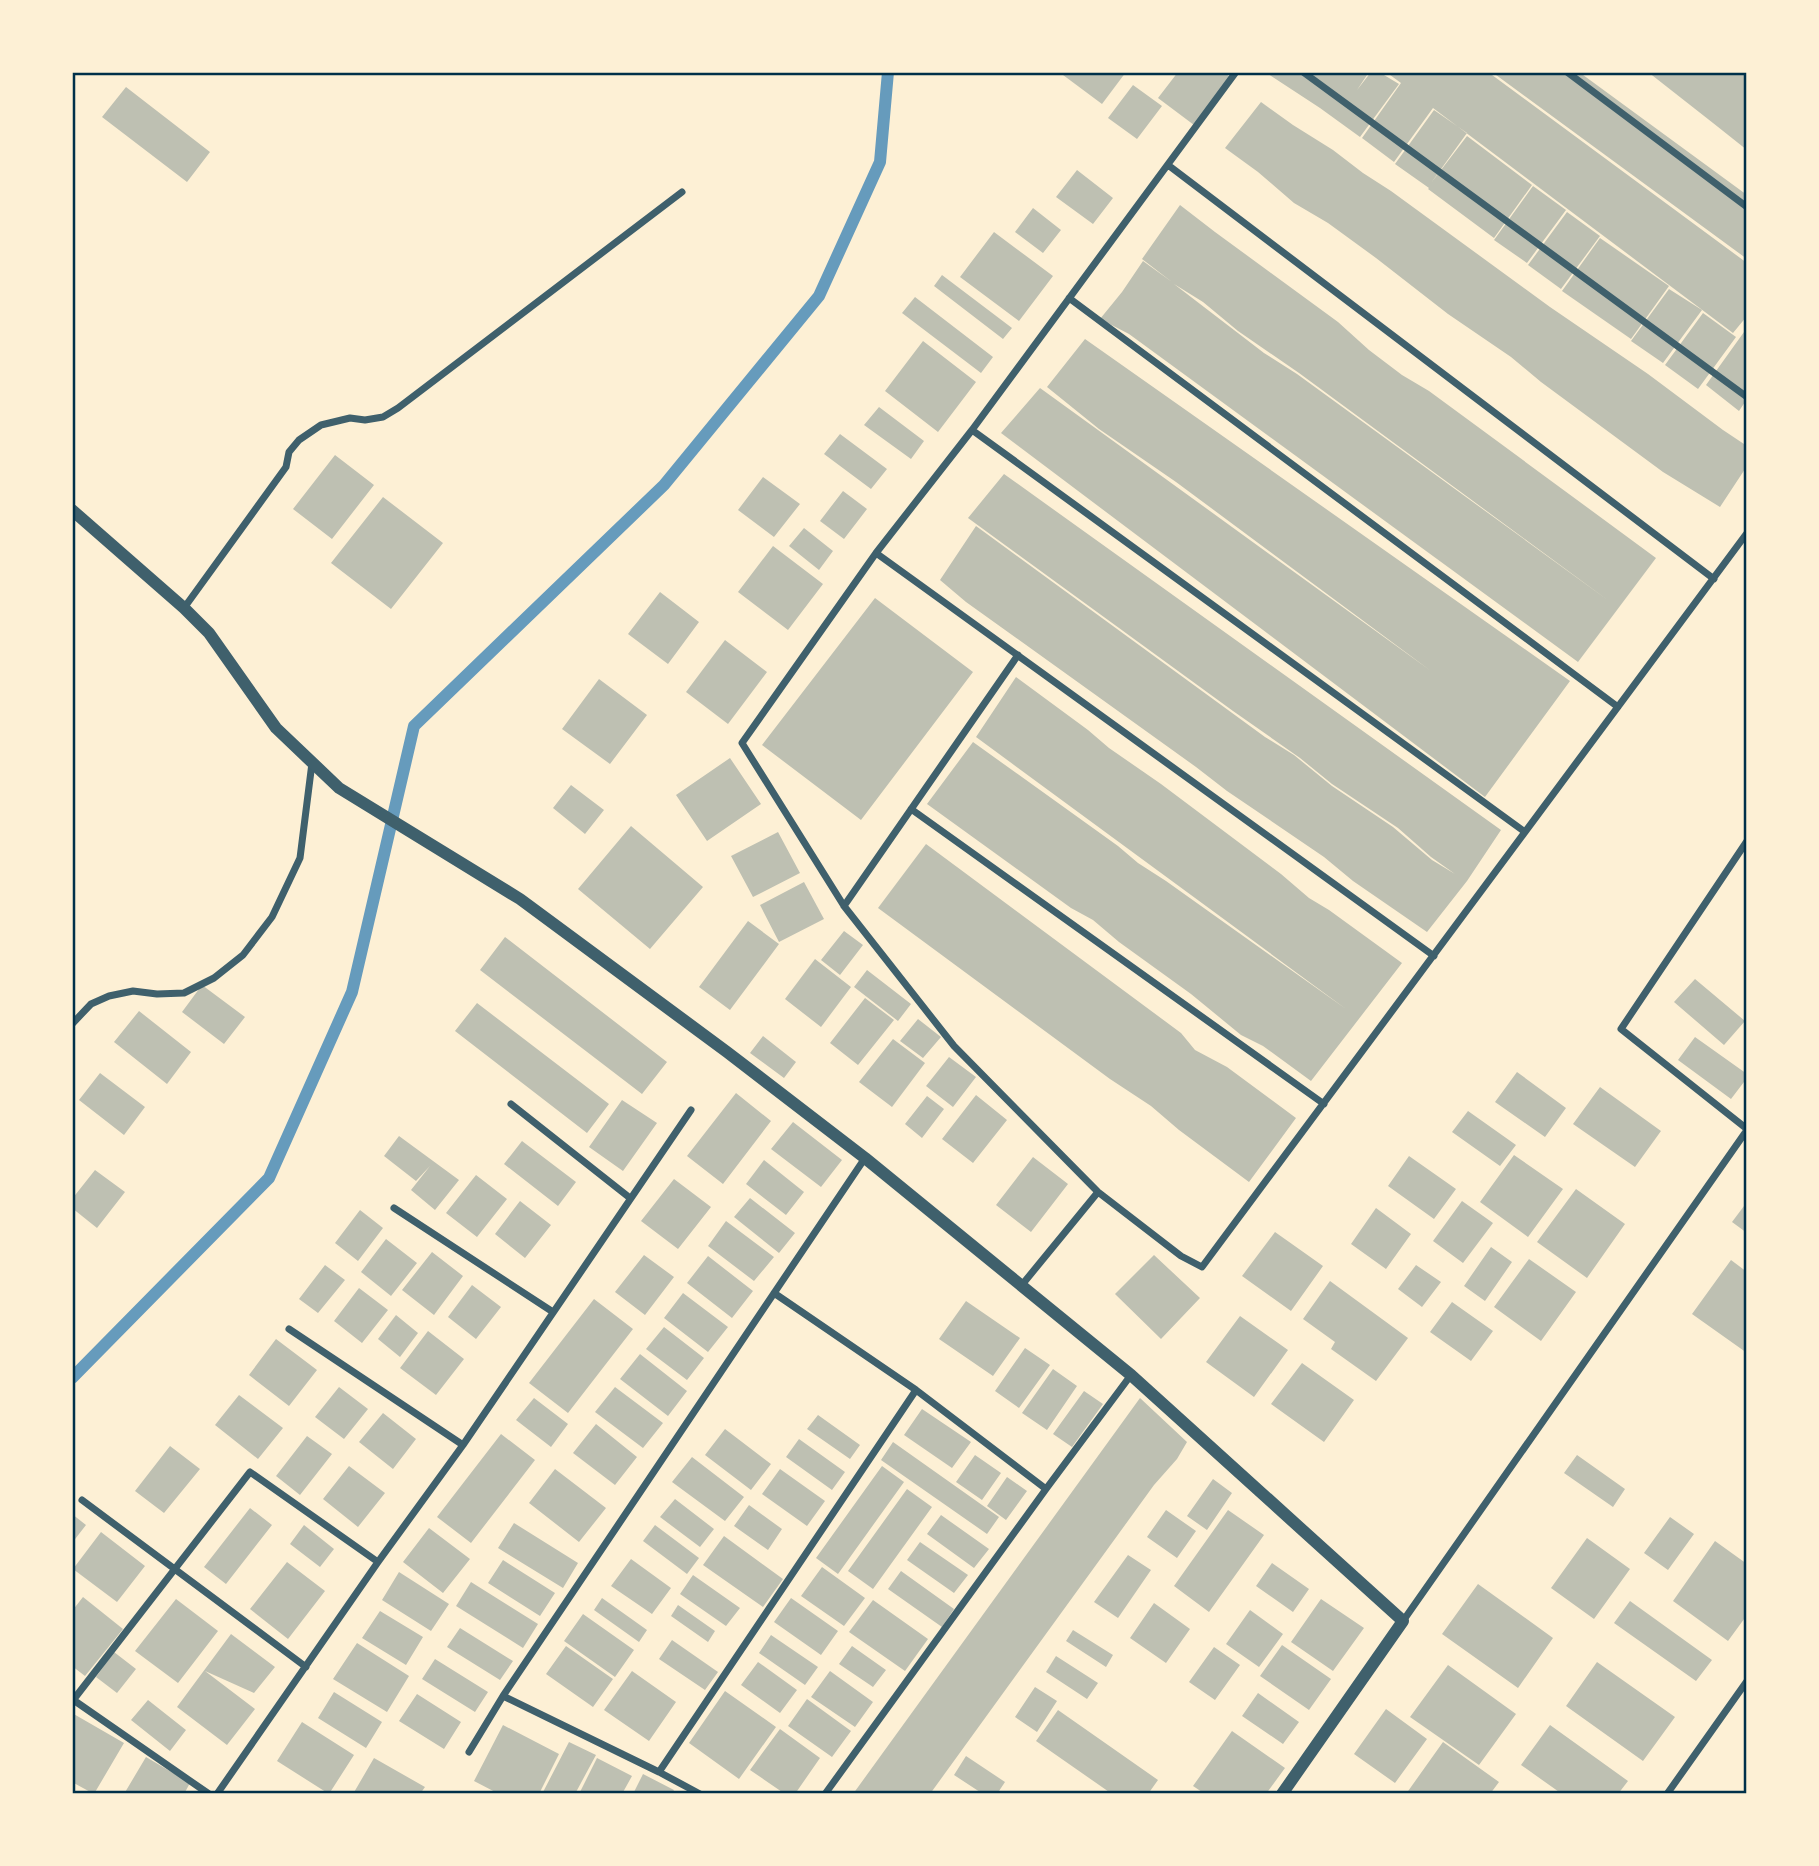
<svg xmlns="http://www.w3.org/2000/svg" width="1819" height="1866" font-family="Arial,sans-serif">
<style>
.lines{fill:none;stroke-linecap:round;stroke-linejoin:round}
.stream{stroke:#669bbc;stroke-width:12}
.building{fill:#bec0b2;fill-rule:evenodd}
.minor{stroke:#3f606c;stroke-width:7}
.tertiary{stroke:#3f606c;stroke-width:12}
.neatline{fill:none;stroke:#003049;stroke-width:2.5}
</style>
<rect width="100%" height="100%" fill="#fdf0d5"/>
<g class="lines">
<path class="stream" d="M72,1378L269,1178L352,992L414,726L664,485L819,296L880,162L888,72"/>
</g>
<path class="building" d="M1059,72H1126L1102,104Z
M1178,72H1223L1232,78L1194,125L1158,98Z
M1265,72H1369L1357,90L1371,72H1379L1399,84L1360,137L1320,108Z
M1386,72H1488L1747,263V316L1733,333L1433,108L1394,162L1362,138L1401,83Z
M1492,72H1579L1747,195V259Z
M1648,72H1747V150L1713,123Z
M1133,85L1162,106L1137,139L1108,118Z
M126,87L210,152L187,182L102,117Z
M1261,102L1293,125L1333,150L1363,173L1391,191L1550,307L1648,374L1723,430L1747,446V466L1720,507L1663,472L1541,382L1511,357L1448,314L1376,258L1328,223L1294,203L1258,172L1225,148Z
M1434,110L1467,133L1431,183L1467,136L1532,185L1494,238L1428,189L1429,188L1395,164Z
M1077,170L1113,198L1093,224L1056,197Z
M1533,186L1566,210L1527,263L1494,240Z
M1180,205L1215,232L1338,322L1369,350L1402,375L1429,391L1656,558L1578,662L1129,334L1100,319L1122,292L1143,261L1172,282L1142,259ZM1174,284L1203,302L1238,331L1299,373L1609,601L1297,374L1264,353Z
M1033,208L1061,230L1043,253L1015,232Z
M1567,212L1600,236L1561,289L1528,265Z
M994,232L1053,276L1019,321L960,277Z
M1600,238L1669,286L1631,339L1562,291Z
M942,275L1012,328L1003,339L934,286Z
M1669,289L1702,310L1663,363L1631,341Z
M915,297L993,357L981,373L902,313Z
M1703,313L1736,337L1698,389L1665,365Z
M1744,332L1747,335V399L1739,411L1706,385Z
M1085,339L1570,681L1485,797L1001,433L1040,388L1431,671L1176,482L1099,429L1047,387Z
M923,341L976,382L938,432L885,391Z
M879,407L924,441L911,459L864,425Z
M840,434L887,469L871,489L824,454Z
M335,455L374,485L332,539L293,509Z
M1004,474L1501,830L1467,881L1427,932L1353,881L1324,857L1227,791L1196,767L966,602L940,580L976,526L1265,737L1294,755L1332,786L1393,827L1432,860L1455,874L1431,857L1398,828L1332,784L1300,758L1233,711L968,518Z
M763,477L800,504L774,537L738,510Z
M843,491L867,509L844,539L820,521Z
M383,497L443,543L391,609L331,563Z
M804,528L833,551L819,570L789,546Z
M773,546L823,584L788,630L738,592Z
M660,592L699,622L668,664L628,634Z
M875,598L973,672L861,820L762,745Z
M725,640L767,672L728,724L686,692Z
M1016,677L1088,730L1109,748L1161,784L1281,874L1309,898L1329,910L1402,963L1311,1081L1263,1046L1241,1035L1191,994L1119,942L1093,920L1071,908L927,804L973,742L1118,846L1138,863L1166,881L1346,1009L976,737Z
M599,679L647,715L610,764L562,729Z
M730,758L761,804L707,841L676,795Z
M571,785L604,810L585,834L553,808Z
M631,826L703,887L650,949L578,889Z
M778,832L800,873L753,897L731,856Z
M926,844L1181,1033L1195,1050L1227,1067L1296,1118L1249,1182L1179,1130L1151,1106L1110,1079L878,908Z
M804,882L824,919L779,942L760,905Z
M748,921L779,944L730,1010L699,987Z
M844,931L863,945L840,975L821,960Z
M505,937L667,1062L642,1094L480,970Z
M815,959L851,987L821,1027L785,999Z
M867,970L911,1004L898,1021L854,987Z
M1695,979L1745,1021L1724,1045L1674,1002Z
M202,985L245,1017L224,1044L182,1012Z
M865,998L894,1020L858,1065L830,1043Z
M477,1003L609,1104L587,1133L455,1031Z
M139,1011L191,1052L167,1084L114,1042Z
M918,1019L941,1037L923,1058L900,1041Z
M763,1036L796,1062L784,1078L750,1053Z
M1695,1037L1747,1074V1078L1731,1099L1678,1060Z
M893,1039L925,1063L892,1107L859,1082Z
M949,1057L976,1077L953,1107L926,1086Z
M1517,1072L1566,1108L1545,1137L1495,1102Z
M100,1073L145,1107L124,1135L79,1100Z
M1600,1087L1661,1131L1635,1167L1573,1124Z
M736,1093L771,1121L723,1184L687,1156Z
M976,1095L1007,1120L973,1163L942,1139Z
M927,1096L944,1109L922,1138L905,1124Z
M622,1100L657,1123L623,1171L589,1147Z
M1468,1111L1516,1145L1500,1166L1452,1132Z
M793,1122L842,1160L821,1187L771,1149Z
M399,1136L459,1180L435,1210L411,1190L430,1166L416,1181L384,1156Z
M522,1141L576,1182L558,1206L504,1164Z
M1514,1155L1563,1189L1528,1237L1480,1202Z
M1409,1156L1456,1189L1434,1219L1388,1186Z
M1033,1157L1068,1184L1031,1232L996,1205Z
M764,1160L804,1192L786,1215L746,1184Z
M95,1170L125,1192L97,1228L72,1208V1199Z
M476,1175L507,1199L477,1237L446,1213Z
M674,1179L711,1207L678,1249L641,1221Z
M1576,1189L1625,1224L1587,1278L1537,1242Z
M750,1198L795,1233L779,1253L734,1217Z
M520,1201L551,1225L525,1258L495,1234Z
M1462,1201L1493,1223L1463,1263L1433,1241Z
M1747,1202V1233L1732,1222Z
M1376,1208L1411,1234L1386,1269L1351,1244Z
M360,1210L383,1228L358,1261L335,1243Z
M726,1221L774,1257L754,1281L708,1246Z
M1275,1232L1323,1266L1291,1311L1242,1276Z
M386,1239L417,1263L391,1296L361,1272Z
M1491,1247L1512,1262L1485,1301L1464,1286Z
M432,1252L463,1276L434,1315L402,1290Z
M644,1255L674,1277L645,1315L615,1292Z
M1154,1255L1200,1298L1161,1339L1115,1294Z
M708,1256L753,1291L732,1318L687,1283Z
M1529,1259L1576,1292L1541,1341L1494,1307Z
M1731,1260L1747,1272V1353L1692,1314Z
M325,1265L345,1280L318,1313L299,1299Z
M1416,1265L1441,1282L1422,1307L1398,1289Z
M1330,1281L1408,1338L1376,1381L1331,1349L1335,1342L1303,1319Z
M472,1285L501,1307L476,1339L448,1317Z
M359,1288L388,1310L362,1343L334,1321Z
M683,1293L728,1327L708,1352L664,1318Z
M594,1299L633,1329L568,1413L529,1383Z
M966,1301L1020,1338L993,1376L939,1339Z
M1452,1302L1493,1331L1471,1361L1430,1332Z
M396,1315L418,1333L400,1357L378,1339Z
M1240,1316L1288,1350L1254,1397L1206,1362Z
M664,1327L704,1358L687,1380L646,1349Z
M428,1331L464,1359L436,1395L400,1368Z
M276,1339L317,1370L289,1406L249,1375Z
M1025,1348L1050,1365L1019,1408L995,1391Z
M640,1354L687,1391L668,1416L620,1379Z
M1302,1363L1354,1400L1324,1442L1271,1404Z
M1053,1369L1077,1386L1047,1430L1022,1413Z
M339,1387L368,1409L344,1439L315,1417Z
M615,1387L663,1423L643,1448L595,1412Z
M1084,1391L1103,1404L1072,1447L1053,1434Z
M239,1395L283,1428L258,1459L215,1425Z
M534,1398L568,1424L551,1447L516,1420Z
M1140,1398L1187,1442L1177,1459L1154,1485L930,1794H853Z
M922,1409L971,1442L952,1468L904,1435Z
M383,1413L416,1439L393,1469L359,1442Z
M818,1415L860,1445L850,1459L807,1429Z
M596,1424L637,1457L615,1485L573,1453Z
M725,1429L771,1464L751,1490L705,1455Z
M501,1434L535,1460L471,1543L437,1517Z
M307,1436L332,1454L300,1495L276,1476Z
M799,1439L845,1472L832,1490L786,1457Z
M893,1442L999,1517L987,1534L881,1460Z
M170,1446L200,1469L164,1513L135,1491Z
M975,1455L1001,1473L982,1500L956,1482Z
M1577,1455L1625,1489L1613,1507L1564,1473Z
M692,1457L744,1497L725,1521L672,1482Z
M349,1466L385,1493L358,1527L323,1499Z
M882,1466L904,1482L838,1574L816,1558Z
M555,1469L606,1508L579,1542L529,1503Z
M780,1469L825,1501L807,1526L762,1494Z
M1007,1477L1027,1491L1006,1520L987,1506Z
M1213,1479L1232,1493L1207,1530L1187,1516Z
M907,1489L932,1507L873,1589L848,1571Z
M675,1499L714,1529L700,1547L660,1517Z
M749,1505L782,1529L768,1550L734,1526Z
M250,1508L272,1525L226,1584L204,1567Z
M1166,1510L1196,1531L1177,1558L1147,1537Z
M1228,1510L1264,1535L1209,1612L1174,1586Z
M72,1514L86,1525L72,1543Z
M941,1515L989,1549L974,1568L927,1534Z
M1670,1517L1694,1534L1668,1570L1644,1553Z
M514,1523L578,1563L563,1588L498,1548Z
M304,1525L334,1549L320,1567L290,1544Z
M655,1525L699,1558L687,1574L643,1541Z
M429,1528L470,1559L443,1593L403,1562Z
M101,1532L145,1566L117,1602L73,1569Z
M724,1536L783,1579L763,1607L703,1565Z
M1587,1538L1630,1569L1594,1619L1551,1588Z
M1715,1541L1747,1564V1615L1728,1641L1673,1601Z
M920,1542L968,1575L954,1593L907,1560Z
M1128,1555L1151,1570L1118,1618L1094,1602Z
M631,1559L671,1588L652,1614L611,1586Z
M503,1560L555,1593L540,1616L488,1583Z
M287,1562L325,1591L288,1639L250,1609Z
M1272,1563L1309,1589L1293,1612L1256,1586Z
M822,1567L865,1598L844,1626L801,1596Z
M901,1571L954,1609L942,1627L888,1589Z
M399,1572L449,1604L431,1631L382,1600Z
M693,1575L740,1608L726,1626L680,1594Z
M471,1582L538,1624L523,1648L456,1606Z
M1478,1584L1553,1638L1518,1688L1442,1634Z
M83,1597L123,1629L85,1676L72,1666V1611Z
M602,1598L647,1630L639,1642L594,1610Z
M791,1598L838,1631L821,1655L774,1622Z
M176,1599L218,1631L178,1683L135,1651Z
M1321,1599L1364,1628L1333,1671L1291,1642Z
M873,1600L928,1639L905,1671L849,1632Z
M1630,1601L1712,1660L1696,1681L1614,1623Z
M1154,1603L1190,1629L1166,1663L1130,1638Z
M678,1605L715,1631L708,1642L671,1616Z
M1250,1610L1283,1634L1259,1667L1226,1644Z
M380,1611L423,1637L406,1665L362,1638Z
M583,1614L634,1650L615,1677L564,1641Z
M460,1628L513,1661L500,1680L447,1647Z
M1073,1630L1113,1655L1106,1667L1066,1641Z
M231,1634L275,1667L254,1693L205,1671L255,1709L227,1745L177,1707Z
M771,1635L818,1667L805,1685L759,1653Z
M672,1640L718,1672L705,1690L659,1659Z
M357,1643L409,1676L387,1712L333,1679Z
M1282,1645L1331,1679L1309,1710L1260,1676Z
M566,1646L613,1679L593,1707L546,1674Z
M852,1646L886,1670L873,1687L839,1664Z
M1214,1647L1240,1665L1215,1700L1189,1682Z
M114,1652L136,1669L117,1693L96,1677Z
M1056,1656L1098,1683L1087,1699L1046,1672Z
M435,1659L488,1692L475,1712L422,1679Z
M758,1662L797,1690L780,1713L741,1685Z
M1597,1662L1675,1717L1643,1761L1566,1706Z
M1448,1665L1516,1714L1479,1765L1410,1717Z
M632,1671L676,1702L649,1741L604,1710Z
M830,1671L873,1702L855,1727L811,1697Z
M1035,1687L1057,1701L1037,1732L1015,1717Z
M725,1691L776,1727L739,1779L689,1743Z
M334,1692L382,1722L366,1748L318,1718Z
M1258,1693L1299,1722L1283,1744L1242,1716Z
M417,1694L461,1722L444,1749L399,1721Z
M807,1699L851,1731L832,1757L788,1726Z
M148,1700L186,1730L170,1751L131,1720Z
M1386,1709L1427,1739L1395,1783L1354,1754Z
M1058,1710L1158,1780L1148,1794H1112L1036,1741Z
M72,1713L124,1743L94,1794L72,1782Z
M302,1722L354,1755L329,1794L277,1761Z
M503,1725L559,1754L539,1794H499L474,1781Z
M1550,1725L1628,1781L1618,1794H1562L1521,1765Z
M780,1729L820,1758L795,1794H785L750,1770Z
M1232,1731L1285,1768L1266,1794H1205L1193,1786Z
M569,1742L596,1755L575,1794H542Z
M1443,1742L1499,1782L1490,1794H1406Z
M966,1756L1005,1782L997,1794H983L954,1775Z
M146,1757L190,1783L184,1794H124Z
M374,1758L425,1787L420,1794H353Z
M597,1758L632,1776L622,1794H579Z
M643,1774L674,1790L672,1794H633Z"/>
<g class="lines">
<path class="minor" d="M1236,72L972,430L876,553L742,743L844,906L954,1046L1098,1192L1181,1256L1202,1267L1747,533
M1303,72L1747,397
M1567,72L1747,207
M1168,165L1714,579
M1069,298L1618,707
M972,430L1525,832
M876,553L1434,956
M184,608L286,467L289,452L299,440L321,425L350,418L365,420L383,417L398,408L682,192
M911,809L1324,1104
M1747,841L1621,1029L1747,1129
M844,906L1018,655
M72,1024L91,1004L109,996L133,991L157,994L184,993L214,978L243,955L272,917L300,858L312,763
M511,1104L630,1198
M394,1208L553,1312
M1021,1286L1098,1192
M774,1293L916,1390L1046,1489
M289,1329L463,1445
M82,1500L306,1667
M1403,1621L1747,1130
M503,1696L659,1772L700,1794
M72,1699L209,1794
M74,1699L250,1472L378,1562
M469,1752L503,1696L865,1158
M659,1772L916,1390
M217,1794L378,1562L463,1445L691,1110
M825,1794L1046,1489L1131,1375
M1667,1794L1747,1681"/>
<path class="tertiary" d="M72,510L184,608L209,633L276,728L339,788L520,899L727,1052L865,1158L1131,1375L1403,1621L1282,1794"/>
</g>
<rect width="1819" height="1866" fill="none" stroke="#fdf0d5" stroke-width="147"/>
<rect x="74" y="74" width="1671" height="1718" class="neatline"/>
</svg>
